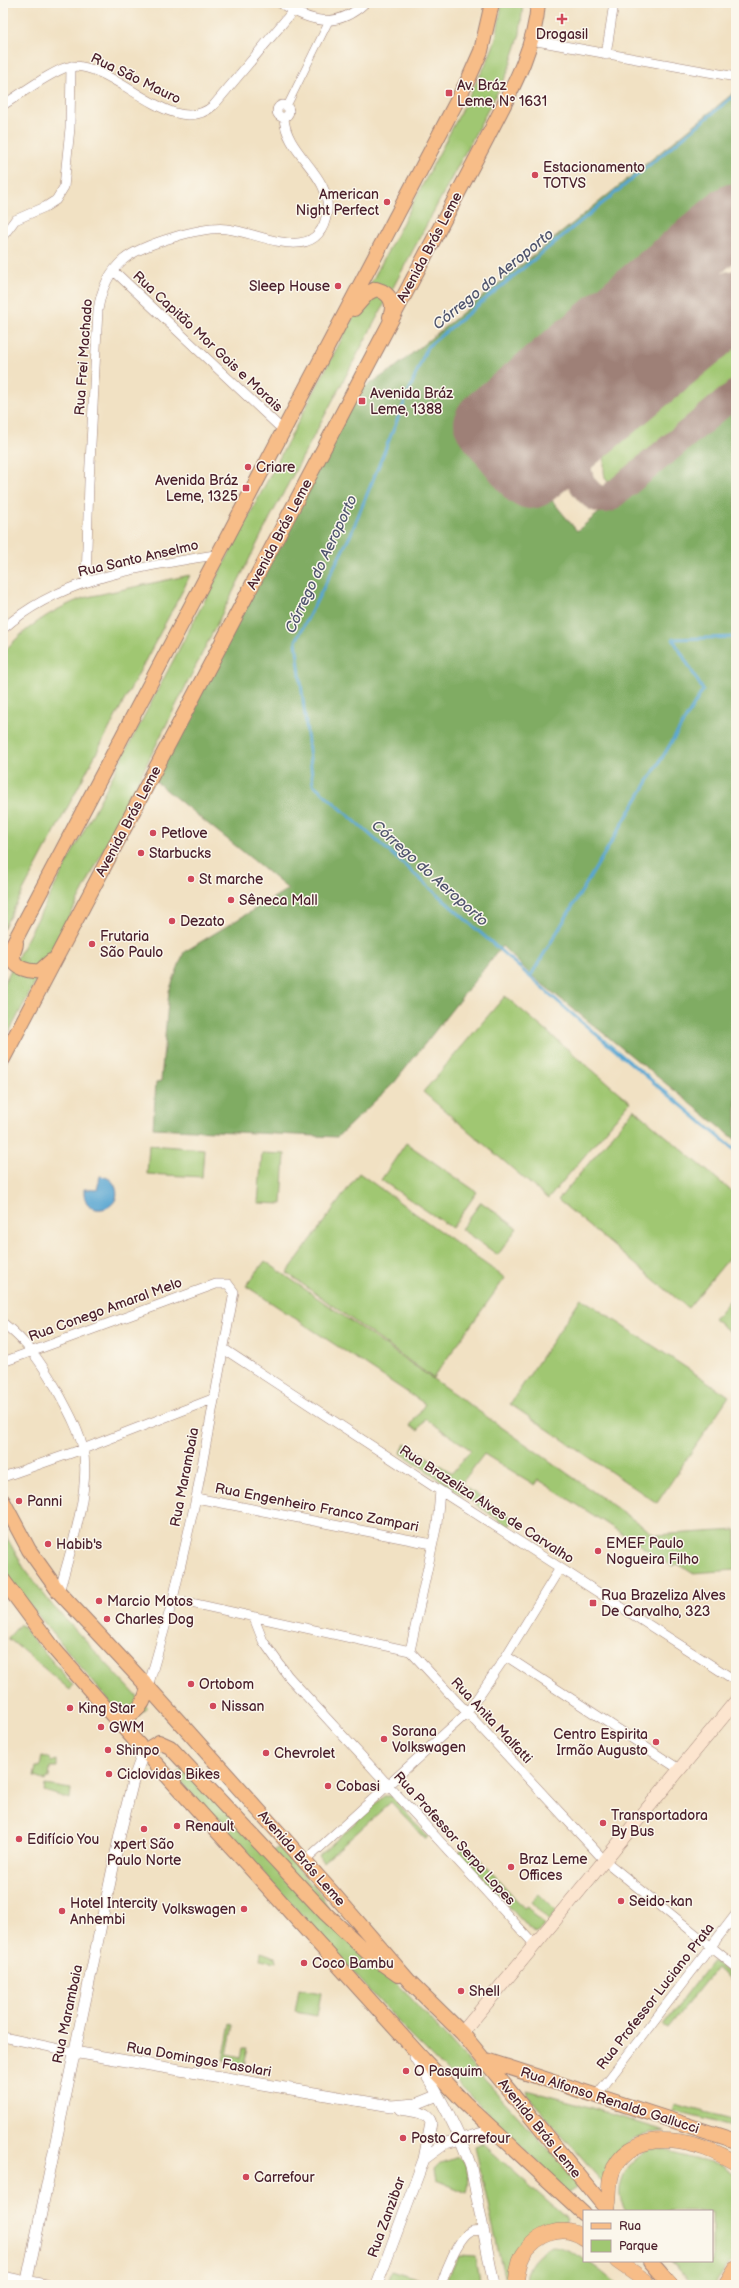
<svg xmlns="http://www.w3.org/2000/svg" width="739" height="2288" font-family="'Balsamiq Sans',sans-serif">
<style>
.green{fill:#a0c772;stroke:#75734e}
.forest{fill:#80ac64;stroke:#656648}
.water{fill:#58a6d2;stroke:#51627e}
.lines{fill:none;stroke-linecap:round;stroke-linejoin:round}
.stream{stroke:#58a6d2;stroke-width:3}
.taxiway{stroke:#9e8077;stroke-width:27}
.runway{stroke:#9e8077;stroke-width:68}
.pedestrian-casing{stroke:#9e8077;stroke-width:8}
.minor-casing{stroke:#9e8077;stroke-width:10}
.tertiary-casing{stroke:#9e8077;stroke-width:12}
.secondary-casing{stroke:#9e8077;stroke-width:14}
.primary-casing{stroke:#9e8077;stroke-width:16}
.trunk-casing{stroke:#9e8077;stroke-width:16}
.pedestrian{stroke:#fff;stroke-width:7}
.minor{stroke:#fff;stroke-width:9}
.tertiary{stroke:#fff;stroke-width:11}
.secondary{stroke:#fce5cf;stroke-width:13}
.primary{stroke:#f7bd88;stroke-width:14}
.trunk{stroke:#f7bd88;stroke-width:15}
.poi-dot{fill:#d1495b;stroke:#fbf7ec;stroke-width:1.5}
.labels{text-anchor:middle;stroke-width:3;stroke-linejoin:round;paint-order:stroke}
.poi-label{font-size:14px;fill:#4a1f2b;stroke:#fbf7ec;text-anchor:start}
.street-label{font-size:14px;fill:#4a1f2b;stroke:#fbf7ec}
.water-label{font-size:15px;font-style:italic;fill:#50556e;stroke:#fbf7ec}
</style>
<rect width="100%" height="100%" fill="#fbf7ec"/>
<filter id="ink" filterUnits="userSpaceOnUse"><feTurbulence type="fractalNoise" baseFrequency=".025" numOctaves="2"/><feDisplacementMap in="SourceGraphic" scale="8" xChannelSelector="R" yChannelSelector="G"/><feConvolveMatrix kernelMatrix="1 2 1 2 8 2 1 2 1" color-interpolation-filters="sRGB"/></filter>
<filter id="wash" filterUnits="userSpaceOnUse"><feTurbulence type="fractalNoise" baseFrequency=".012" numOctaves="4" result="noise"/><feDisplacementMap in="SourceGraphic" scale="16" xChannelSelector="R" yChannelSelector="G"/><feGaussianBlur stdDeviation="0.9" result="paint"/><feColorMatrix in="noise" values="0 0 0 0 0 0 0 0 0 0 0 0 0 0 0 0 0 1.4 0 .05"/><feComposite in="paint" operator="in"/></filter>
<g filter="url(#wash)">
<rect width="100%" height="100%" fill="#f1e1c3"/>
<path class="green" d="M502,3H523L520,34L507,74L270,518L86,885L3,1044V985L487,62L496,39Z
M736,304V385L621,480L615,483L607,481C598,471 611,424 618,412C622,402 629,394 636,386Z
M190,575L185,586L3,929V653C25,627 52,610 83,598Z
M505,996L630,1102L548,1199L423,1092Z
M634,1109L736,1195V1250L688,1308L558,1200Z
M406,1143L477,1192L452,1228L381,1180Z
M149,1145L204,1149L202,1177L147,1174Z
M262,1153L285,1154L282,1204L258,1203Z
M359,1173L505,1278L433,1378L287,1273Z
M481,1202L517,1228L498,1255L461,1229Z
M265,1261L655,1535L736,1530V1570L692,1573L678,1564L672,1566L539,1480L535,1485L484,1454L461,1484L513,1519L509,1527L401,1453L405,1443L452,1473L471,1450L426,1419L418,1430L410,1426L425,1404L246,1286Z
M736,1293V1337L714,1319Z
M581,1298L729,1396L657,1503L510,1404Z
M3,1531L24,1568L52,1605L148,1708L128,1724L12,1584L3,1569Z
M20,1624L73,1685L70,1690L8,1638Z
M42,1756L50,1759L51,1762L57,1760V1767H50L49,1778H47L46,1781L34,1777L36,1767H40Z
M182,1768L273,1851L279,1847L320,1893L332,1916L331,1921L410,1997L580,2185L568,2193L410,2035L175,1775Z
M45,1785L71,1789L70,1799L44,1791Z
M384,1796H391L428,1837L426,1839L391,1802L324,1862L319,1856Z
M467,1845L524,1908L527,1906L545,1926L535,1933L525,1924L459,1852Z
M539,1894L556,1911L549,1921L531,1902Z
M261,1952L275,1957L276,1962L260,1959Z
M712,1961L736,1978V1983L716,1968L668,2028L663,2025Z
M299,1989L321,1993L317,2016L295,2012Z
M230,2024L233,2025L227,2055L241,2058L243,2049H248L244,2065L223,2060Z
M527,2090L576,2103L665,2131C628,2136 615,2146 603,2182L529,2097Z
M674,2104L736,2120V2127L672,2111Z
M482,2143L567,2219L565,2224C525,2233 515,2237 508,2280L505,2281L475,2146Z
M660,2149L722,2165L736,2175V2254L715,2285H693L671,2261H712V2211H626C610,2192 627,2159 648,2150C651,2149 656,2149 660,2149Z
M458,2157C468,2166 471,2181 467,2193L436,2180L434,2169L439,2164Z
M552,2246C571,2246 603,2272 617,2285H526C526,2265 536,2256 552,2246Z
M458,2256L475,2257L480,2285H445Z
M391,2271L435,2285H386Z"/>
<path class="forest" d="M736,91V217L489,423L577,531L736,399V1140L531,975L502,946L394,1083L337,1137L153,1128L156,1082L161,1081L169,991L184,952L288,889C244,851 198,817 154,780L359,391L393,369Z"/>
<path class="water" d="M100,1176C107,1177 112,1179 115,1186C126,1210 82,1222 84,1189L97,1190Z"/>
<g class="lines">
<path class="stream" d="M736,94L427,347L350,536L296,641L313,784L572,1014L736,1151
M530,977L703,690L673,639L736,637"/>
<path class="taxiway" d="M629,345C620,355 609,365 601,377C587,400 565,468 587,490C592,496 599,501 608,499L736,393"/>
<path class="runway" d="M736,217L488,423L530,475L736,304"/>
</g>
</g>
<g filter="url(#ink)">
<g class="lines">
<defs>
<path id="pedestrian" d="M287,106L329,21"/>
<path id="minor" d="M280,3C310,22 336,30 365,3
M531,40L736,77
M606,55L614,3
M277 111a6 6 0 1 1 12 0a6 6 0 1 1-12 0Z
M3,105C18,96 57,67 72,66C118,64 173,142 214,105L293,11
M3,236L15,220L45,207L56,200L64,187L70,128L71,66
M114,271L284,431
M86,582L89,482L98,310C101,291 108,273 123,260C142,244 203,226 227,229C259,232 319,268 327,212C332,174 285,154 284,117
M3,629C61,576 145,567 220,554
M3,1323C28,1343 40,1361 56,1388C66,1407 79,1429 83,1449C91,1489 70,1553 59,1592
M224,1349L436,1488L736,1681
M3,1362L216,1284H228L234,1292L196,1498L173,1599L148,1687
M3,1477L83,1449L215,1398
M196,1498L432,1544
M173,1599L410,1651L604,1860L736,1967
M254,1618L263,1641L288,1676L535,1945
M410,1651L437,1524L440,1491
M506,1656L679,1769
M305,1861L467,1713L506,1656L560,1568
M3,2037L74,2052
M596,2096L736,1914
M3,2276L26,2281
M441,2285C445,2272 458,2237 471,2231C475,2230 480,2231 484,2230"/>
<path id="tertiary" d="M74,2052L391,2106L416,2104L438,2095
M415,2057C437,2091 458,2128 471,2167L494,2285
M424,2159L446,2143L494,2130
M26,2281L46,2285
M26,2285L121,1829L133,1781L144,1751
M377,2285L424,2159L431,2123C428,2111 411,2111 401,2109"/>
<path id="secondary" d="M462,2033L736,1701"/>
<path id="primary" d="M354,309L368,293L376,289C391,293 395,304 390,317
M16,943C16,948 13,951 13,955C12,969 31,972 40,971L51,961
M3,963L469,78L481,51L492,3
M3,1059L487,138C508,96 535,51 538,3
M3,1501L29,1550L59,1592L148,1687L332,1892L409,1981L462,2033L608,2211
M3,1580L55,1650L103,1705L423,2059L465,2103L584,2214
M109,1710C131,1724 144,1707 148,1687
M144,1751L159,1742L170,1747L326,1914L370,1955L398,1975
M483,2059L736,2141
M650,2261L671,2285"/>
<path id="trunk" d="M607,2210C611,2196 607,2181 614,2168C638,2123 702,2142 736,2163
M617,2261L647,2282
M516,2285C517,2275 518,2264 523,2255C536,2234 563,2223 584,2238
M726,2285L736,2269"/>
</defs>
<use href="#pedestrian" class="pedestrian-casing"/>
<use href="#minor" class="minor-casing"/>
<use href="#tertiary" class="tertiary-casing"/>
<use href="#secondary" class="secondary-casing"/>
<use href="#primary" class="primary-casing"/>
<use href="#trunk" class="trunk-casing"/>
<use href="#pedestrian" class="pedestrian"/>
<use href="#minor" class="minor"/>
<use href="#tertiary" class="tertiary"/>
<use href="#secondary" class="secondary"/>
<use href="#primary" class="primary"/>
<use href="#trunk" class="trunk"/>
</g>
</g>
<g class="poi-dot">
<path d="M560 13h4v4h4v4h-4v4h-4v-4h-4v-4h4z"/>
<rect x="445" y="89" width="8" height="8" rx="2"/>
<circle cx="535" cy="175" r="4"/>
<circle cx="387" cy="202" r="4"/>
<circle cx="338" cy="286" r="4"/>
<rect x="358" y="397" width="8" height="8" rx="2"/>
<circle cx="248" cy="467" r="4"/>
<rect x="242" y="484" width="8" height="8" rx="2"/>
<circle cx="153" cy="833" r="4"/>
<circle cx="141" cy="853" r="4"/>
<circle cx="191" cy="879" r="4"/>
<circle cx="231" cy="900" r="4"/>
<circle cx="172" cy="921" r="4"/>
<circle cx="92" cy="944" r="4"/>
<circle cx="19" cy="1501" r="4"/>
<circle cx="48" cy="1544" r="4"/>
<circle cx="598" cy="1551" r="4"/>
<circle cx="99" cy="1601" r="4"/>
<rect x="589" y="1599" width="8" height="8" rx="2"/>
<circle cx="107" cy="1619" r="4"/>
<circle cx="191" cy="1684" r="4"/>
<circle cx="213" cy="1706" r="4"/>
<circle cx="70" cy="1708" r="4"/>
<circle cx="101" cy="1727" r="4"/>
<circle cx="384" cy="1739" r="4"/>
<circle cx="656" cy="1742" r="4"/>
<circle cx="108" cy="1750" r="4"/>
<circle cx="266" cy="1753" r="4"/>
<circle cx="109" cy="1774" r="4"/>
<circle cx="328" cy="1786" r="4"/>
<circle cx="603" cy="1823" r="4"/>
<circle cx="177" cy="1826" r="4"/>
<circle cx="144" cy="1829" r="4"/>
<circle cx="19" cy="1839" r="4"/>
<circle cx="511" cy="1867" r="4"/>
<circle cx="621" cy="1901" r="4"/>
<circle cx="244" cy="1909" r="4"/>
<circle cx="62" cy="1911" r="4"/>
<circle cx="304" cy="1963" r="4"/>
<circle cx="461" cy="1991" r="4"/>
<circle cx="406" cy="2071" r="4"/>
<circle cx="403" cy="2138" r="4"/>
<circle cx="246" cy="2177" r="4"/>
</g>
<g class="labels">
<g class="poi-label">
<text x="562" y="39" text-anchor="middle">Drogasil</text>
<text x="457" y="90">Av. Bráz<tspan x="457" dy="16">Leme, Nº 1631</tspan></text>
<text x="543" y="172">Estacionamento<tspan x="543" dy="16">TOTVS</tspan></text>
<text x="379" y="199" text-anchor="end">American<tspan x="379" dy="16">Night Perfect</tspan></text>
<text x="330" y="291" text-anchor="end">Sleep House</text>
<text x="370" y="398">Avenida Bráz<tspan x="370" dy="16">Leme, 1388</tspan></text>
<text x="256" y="472">Criare</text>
<text x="238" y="485" text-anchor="end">Avenida Bráz<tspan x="238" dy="16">Leme, 1325</tspan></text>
<text x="161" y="838">Petlove</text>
<text x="149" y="858">Starbucks</text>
<text x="199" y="884">St marche</text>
<text x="239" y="905">Sêneca Mall</text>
<text x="180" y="926">Dezato</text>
<text x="100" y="941">Frutaria<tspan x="100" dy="16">São Paulo</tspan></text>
<text x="27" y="1506">Panni</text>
<text x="606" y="1548">EMEF Paulo<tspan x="606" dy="16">Nogueira Filho</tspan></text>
<text x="56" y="1549">Habib's</text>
<text x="601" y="1600">Rua Brazeliza Alves<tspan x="601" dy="16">De Carvalho, 323</tspan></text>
<text x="107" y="1606">Marcio Motos</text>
<text x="115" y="1624">Charles Dog</text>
<text x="199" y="1689">Ortobom</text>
<text x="221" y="1711">Nissan</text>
<text x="78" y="1713">King Star</text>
<text x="109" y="1732">GWM</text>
<text x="392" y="1736">Sorana<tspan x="392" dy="16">Volkswagen</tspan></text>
<text x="648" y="1739" text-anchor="end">Centro Espirita<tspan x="648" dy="16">Irmão Augusto</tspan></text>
<text x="116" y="1755">Shinpo</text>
<text x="274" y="1758">Chevrolet</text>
<text x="117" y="1779">Ciclovidas Bikes</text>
<text x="336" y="1791">Cobasi</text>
<text x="611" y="1820">Transportadora<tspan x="611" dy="16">By Bus</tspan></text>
<text x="185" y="1831">Renault</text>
<text x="27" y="1844">Edifício You</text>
<text x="144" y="1849" text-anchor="middle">xpert São<tspan x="144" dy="16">Paulo Norte</tspan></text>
<text x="519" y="1864">Braz Leme<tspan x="519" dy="16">Offices</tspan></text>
<text x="629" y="1906">Seido-kan</text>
<text x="70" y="1908">Hotel Intercity<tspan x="70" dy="16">Anhembi</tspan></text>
<text x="236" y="1914" text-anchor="end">Volkswagen</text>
<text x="312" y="1968">Coco Bambu</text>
<text x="469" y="1996">Shell</text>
<text x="414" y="2076">O Pasquim</text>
<text x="411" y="2143">Posto Carrefour</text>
<text x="254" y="2182">Carrefour</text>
</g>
<g class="street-label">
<text transform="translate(136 78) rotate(26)" y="5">Rua São Mauro</text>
<text transform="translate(429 247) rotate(-62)" y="5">Avenida Brás Leme</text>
<text transform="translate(208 341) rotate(43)" y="5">Rua Capitão Mor Gois e Morais</text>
<text transform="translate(83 357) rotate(-86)" y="5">Rua Frei Machado</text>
<text transform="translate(279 534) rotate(-62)" y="5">Avenida Brás Leme</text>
<text transform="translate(138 558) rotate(-13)" y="5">Rua Santo Anselmo</text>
<text transform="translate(128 821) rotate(-62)" y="5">Avenida Brás Leme</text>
<text transform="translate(105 1309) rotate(-20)" y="5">Rua Conego Amaral Melo</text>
<text transform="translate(184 1477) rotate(-79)" y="5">Rua Marambaia</text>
<text transform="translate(487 1504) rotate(33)" y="5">Rua Brazeliza Alves de Carvalho</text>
<text transform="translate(317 1507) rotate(11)" y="5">Rua Engenheiro Franco Zampari</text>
<text transform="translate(492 1720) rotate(47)" y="5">Rua Anita Malfatti</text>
<text transform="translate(455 1838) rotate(48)" y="5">Rua Professor Serpa Lopes</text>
<text transform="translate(302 1858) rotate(48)" y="5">Avenida Brás Leme</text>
<text transform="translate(655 1996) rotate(-52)" y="5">Rua Professor Luciano Prata</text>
<text transform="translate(67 2014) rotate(-78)" y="5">Rua Marambaia</text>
<text transform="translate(199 2059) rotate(10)" y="5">Rua Domingos Fasolari</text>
<text transform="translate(610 2100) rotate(18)" y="5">Rua Alfonso Renaldo Gallucci</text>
<text transform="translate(540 2128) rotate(51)" y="5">Avenida Brás Leme</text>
<text transform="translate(386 2217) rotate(-70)" y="5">Rua Zanzibar</text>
</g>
<g class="water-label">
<text transform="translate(493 279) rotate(-39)" y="5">Córrego do Aeroporto</text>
<text transform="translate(321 564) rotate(-65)" y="5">Córrego do Aeroporto</text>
<text transform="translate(430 873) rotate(42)" y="5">Córrego do Aeroporto</text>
</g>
</g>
<rect width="739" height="2288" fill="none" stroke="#fbf7ec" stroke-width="16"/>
<rect x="583" y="2210" width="130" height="52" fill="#fbf7ec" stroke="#b4a19f"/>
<rect x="591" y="2223" width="20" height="6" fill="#f7bd88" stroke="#b4a19f"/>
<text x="619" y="2230" font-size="12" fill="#4a1f2b">Rua</text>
<rect x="591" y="2240" width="20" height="12" fill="#a0c772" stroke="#b4a19f"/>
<text x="619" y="2250" font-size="12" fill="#4a1f2b">Parque</text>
</svg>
